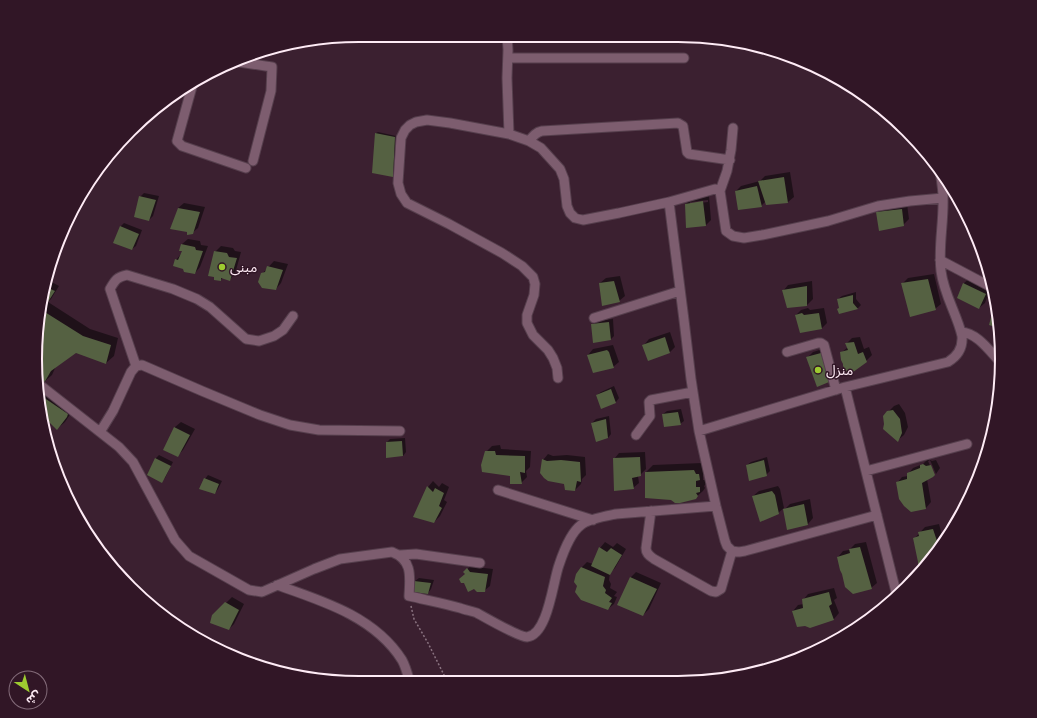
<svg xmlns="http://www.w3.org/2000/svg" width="1037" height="718" font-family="'Golos Text','Noto Sans Arabic',sans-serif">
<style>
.shadow{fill:#0007;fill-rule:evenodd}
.building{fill:#556142}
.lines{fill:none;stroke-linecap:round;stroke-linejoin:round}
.minor-casing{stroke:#563f4d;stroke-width:11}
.path{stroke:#8a7380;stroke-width:1.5;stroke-dasharray:2 2;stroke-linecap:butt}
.minor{stroke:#7d5d6f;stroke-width:9}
.poi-dot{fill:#9dca30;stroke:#311626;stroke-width:1.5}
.labels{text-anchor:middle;stroke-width:3;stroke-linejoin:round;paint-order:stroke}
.poi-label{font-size:14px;fill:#feebf5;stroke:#311626;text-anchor:start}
.rim{fill:none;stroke:#feebf5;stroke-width:2}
</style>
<rect width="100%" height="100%" fill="#3b2030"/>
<path class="shadow" d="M180,89L179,93L171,101L167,100Z
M378,132L396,136L394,174L393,176L373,172L376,133Z
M790,172L794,197L788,202L767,204L766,201L761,206L736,191L741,186L760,181L765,176Z
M144,193L159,196L153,216L149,220L140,197Z
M709,196L711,220L706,225L686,204L691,198ZM708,200V202L690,204V202Z
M184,203L205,207L198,228L192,233L189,231L178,208Z
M907,204L909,219L903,225L877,213L883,207Z
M124,223L142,230L136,246L132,249L120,227Z
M188,239L200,241L201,245L208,246L200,267L195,273L184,268L176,260L181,254L183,251L182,244Z
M221,246L233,248L235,251L241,252L235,274L229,280L223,278L220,280L215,252Z
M274,261L288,264L281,283L276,289L262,274Z
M934,274L941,304L935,309L903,283L908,278Z
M620,276L625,296L619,301L600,283L606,278Z
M970,278L990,289L985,303L979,308L958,297L964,283Z
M48,280L59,286L51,299L48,302L90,329L118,338L114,356L106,363L76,352L56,366L52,375L44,382L40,379L38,317Z
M812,281L813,299L807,305L788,307L783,291L788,285Z
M856,292V299L861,305L858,308L840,313V307L838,299L842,296Z
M808,308L810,310L824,308L827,323L822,328L796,315L801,310Z
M613,319L614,336L611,339L592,324L595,321Z
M670,332L675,347L670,352L644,345L649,339Z
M860,337L864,349L869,347L872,355L866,361L841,353L848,347L846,344L852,338Z
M613,345L619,362L613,367L588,355L593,349Z
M826,348L834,376L829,381L817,385L807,358L813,352Z
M40,382L75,407L65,422L57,429L41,412Z
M614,386L619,398L616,402L597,395L601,392Z
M899,404L905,413L908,427L904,435L898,440L885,424L884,416L894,406Z
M681,409L684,421L680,424L663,414L667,411Z
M609,416L611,434L608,438L592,423L596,419Z
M181,422L195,429L183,450L177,456L164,450L175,427Z
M405,438L406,452L403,456L387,442L390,439Z
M500,445L501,449L531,451L530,467L526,471L527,477L521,483L511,475L486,452L492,446Z
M645,452L646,469L640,475L638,476L639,483L633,488L614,459L619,453Z
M548,454L553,456L567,455L585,457L586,475L582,479L581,484L575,490L565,483L543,460Z
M159,455L173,462L165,478L161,481L148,474L156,458Z
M767,457L770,471L766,475L747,465L751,462Z
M929,459L932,461L936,460L940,468L936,474L930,460L928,461L934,475L927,479L931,502L926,508L897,483L902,477L908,476V474L913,468L923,464L927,460Z
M702,463L707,472L703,475V480H707V483L704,486L705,488L703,491L695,498L646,472L653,465Z
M208,475L222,481L218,489L215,493L205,479Z
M433,481L439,487L442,483L449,487L444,500L447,502L440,516L434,522L428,487Z
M778,486L780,489L784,508L778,513L753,496L759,491Z
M810,499L813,518L808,524L788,529L785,509L790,504Z
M939,524L943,539L948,538L926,564L914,539L925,527Z
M605,542L613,547L617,543L626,549L615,568L610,573L609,580L611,584L610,588L617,592L614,596L617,597L614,604L608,609L578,586L577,575L582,567L587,562L593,564L600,548Z
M866,542L877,583L871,588L838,557L843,551L849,550L855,544Z
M473,564L476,567L493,569L490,586L484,591L465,582L466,574L464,572Z
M636,572L661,583L649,609L643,615L619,605L631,577Z
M419,578L434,580L431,589L428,593L415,581Z
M834,588L837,598L834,600L839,613L834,619L798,626L793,611L798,605L804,604L803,600L808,594Z
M232,597L244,604L234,624L229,629L213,616Z
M177,625L192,633L191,635L179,628L176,626Z"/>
<path class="building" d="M375,133L395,137L393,177L372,173Z
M784,177L788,203L766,205L758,181Z
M757,186L762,207L738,210L735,191Z
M139,196L156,200L149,221L134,217Z
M703,201L706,226L686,228L685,204Z
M178,208L200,212L193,234L187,235V232L170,229Z
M902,209L904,226L879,231L876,212Z
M120,226L139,234L132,250L113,243Z
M181,244L195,247L196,250L203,251L195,274L184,272L183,269L173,266L175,259L178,260L182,251H179Z
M214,251L227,253L229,257L237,258L230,281L221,278V281L214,280V277L208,276Z
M267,266L283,270L276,290L262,288L258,282L261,273L265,272Z
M928,279L936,310L910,317L901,283Z
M614,281L620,302L602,306L599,283Z
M963,283L986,294L979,309L957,298Z
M807,286V306L787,308L782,290Z
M46,287L55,291L46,305L41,303Z
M853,295V303L858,309L839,314L837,309L839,308L837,299Z
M994,306L997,308L999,328L989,325Z
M40,309L83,336L111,345L106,364L76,353L51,371L44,383L40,380L38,317Z
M802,313L804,315L819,313L822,329L800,333L795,315Z
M609,322L611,340L593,343L591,324Z
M665,337L670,353L648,361L642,345Z
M854,342L858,354L863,352L867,362L849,375L843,366V364L841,360L840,352L848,350L845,343Z
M607,350L609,352L614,368L593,373L587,355Z
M821,353L829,382L817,387L806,357Z
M611,389L616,403L601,409L596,395Z
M40,395L68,414L67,417L57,430L41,414Z
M893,410L900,419L902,433L898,442L883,429L884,424L883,416L887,411Z
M678,412L681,425L664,427L662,414Z
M606,419L608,438L596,442L591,423Z
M174,427L190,435L178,457L163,450Z
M402,441L403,456L386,458V442Z
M485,451H495L496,455L525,456V473L520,472L522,484H510V476L482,472L481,465Z
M640,457L641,476L632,478L634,489L614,491L613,458Z
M155,458L171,466L162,483L147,475Z
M542,459L547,461L561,460L580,462L581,482L577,481L575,491L565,490L564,484L548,481L544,478L540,473Z
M764,460L767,476L749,481L746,465Z
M923,464L926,466L931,465L935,475L933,477L922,483L926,509L911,512L904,506L899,499L896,482L907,479V473L920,468V465Z
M694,470L696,474H699L700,480L696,481V487H700V492L696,493L698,496L696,499L680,503H675L671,500L645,498V472Z
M204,478L219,484L215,494L199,489Z
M427,486L433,492L435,488L444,493L439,506L442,508L434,523L413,517Z
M772,491L775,495L779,514L760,522L752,496Z
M804,504L808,525L787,530L783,509Z
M933,529L938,544L944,543L926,565L920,569L918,565V562L913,538L919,536L918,532Z
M599,547L607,552L611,548L622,555L610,575L591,566Z
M860,547L872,589L853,594L845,587L842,574L840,570L837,557L850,553L849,549Z
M581,567L605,577L603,586L606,590L605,593L612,598L609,602L612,603L608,610L581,600L575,592L577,586L574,582L576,574Z
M467,568L470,572L488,574L485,592H477L474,589L468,592L464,583H461L459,579L465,574L463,572Z
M630,577L657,589L643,616L617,605Z
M414,581L431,583L428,594L414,592Z
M829,592L832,604L829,606L834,620L810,628L805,626L797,627L792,611L803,608L802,599Z
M225,602L239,610L229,630L210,623L212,615Z"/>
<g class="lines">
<defs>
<path id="minor" d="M507,35L508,50L507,78L509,134L529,141L541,148L560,169L564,179L567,206L570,213L575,218L583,220L619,213L669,202L715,189L720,191L726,231L733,236L744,238L762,235L828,221L878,206L910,201L943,198
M271,48H274L278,46
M508,58H684
M239,62L272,67L271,91L253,161
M193,83L177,141L182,146L246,168
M509,134L450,123L427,120L416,122L410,125L405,130L401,138L398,183L401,194L407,203L449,224L502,253L522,266L533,277L535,284L534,295L527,315V323L533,335L548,350L553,358L557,368L558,378
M529,141C533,136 536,132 542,131L678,123L683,126L687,152L689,154L730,160
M720,191L727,171L731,150L733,128
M669,202L684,320L691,379L699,431L716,506L725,541L727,546L732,551L739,552L745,551L877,515
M940,260L993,288
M594,318L680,291
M961,332C978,333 990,352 1002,364
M787,352L818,343H821L824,345L836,390
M136,366L110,289C115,280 117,277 127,275L173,289L197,299L210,307L246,339L259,341L274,336L283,330L293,316
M40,385L119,447L133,462L175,540L189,556L249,590L262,592L314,569L340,559L392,552C413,560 410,577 409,596C426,600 443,603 460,608C465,610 472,611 477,613C486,618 519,637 527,637C548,635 553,581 559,565C563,553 570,533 581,525C588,519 606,516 616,514L716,506
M845,387L897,596
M699,431L845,387L948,362C958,356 963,348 962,336C957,314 944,295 941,271C938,247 944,222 943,197C943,188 941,179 940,170
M100,432L113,411L131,372L136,366L142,365L202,391L260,415L290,425L319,430L400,431
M636,435L650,416L649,402L651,400L693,392
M866,471L967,444
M498,490L593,520
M651,511L646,548C646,554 650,556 654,559L711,591L716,592L721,589L732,551
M400,555L416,554L480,563
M277,585C323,601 375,617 402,660C406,667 408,676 410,683"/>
</defs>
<use href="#minor" class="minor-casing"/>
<path class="path" d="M411,606L414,619L428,643L448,683"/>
<use href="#minor" class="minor"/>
</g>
<g class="poi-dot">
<circle cx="222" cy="267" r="4"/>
<circle cx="818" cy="370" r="4"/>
</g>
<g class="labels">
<g class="poi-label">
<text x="230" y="272">مبنى</text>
<text x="826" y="375">منزل</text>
</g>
</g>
<path d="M0 0H1037V718H0ZM359 42H678A317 317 0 0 1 995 359V359A317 317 0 0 1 678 676H359A317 317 0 0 1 42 359V359A317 317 0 0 1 359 42Z" fill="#311626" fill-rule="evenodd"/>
<path class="rim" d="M359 42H678A317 317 0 0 1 995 359V359A317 317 0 0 1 678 676H359A317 317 0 0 1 42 359V359A317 317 0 0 1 359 42Z"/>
<g transform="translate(28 690) rotate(144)"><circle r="19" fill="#311626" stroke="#836b79"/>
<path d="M0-3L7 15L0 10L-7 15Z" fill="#9dca30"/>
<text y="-6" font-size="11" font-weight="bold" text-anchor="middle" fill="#feebf5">ش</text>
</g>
</svg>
